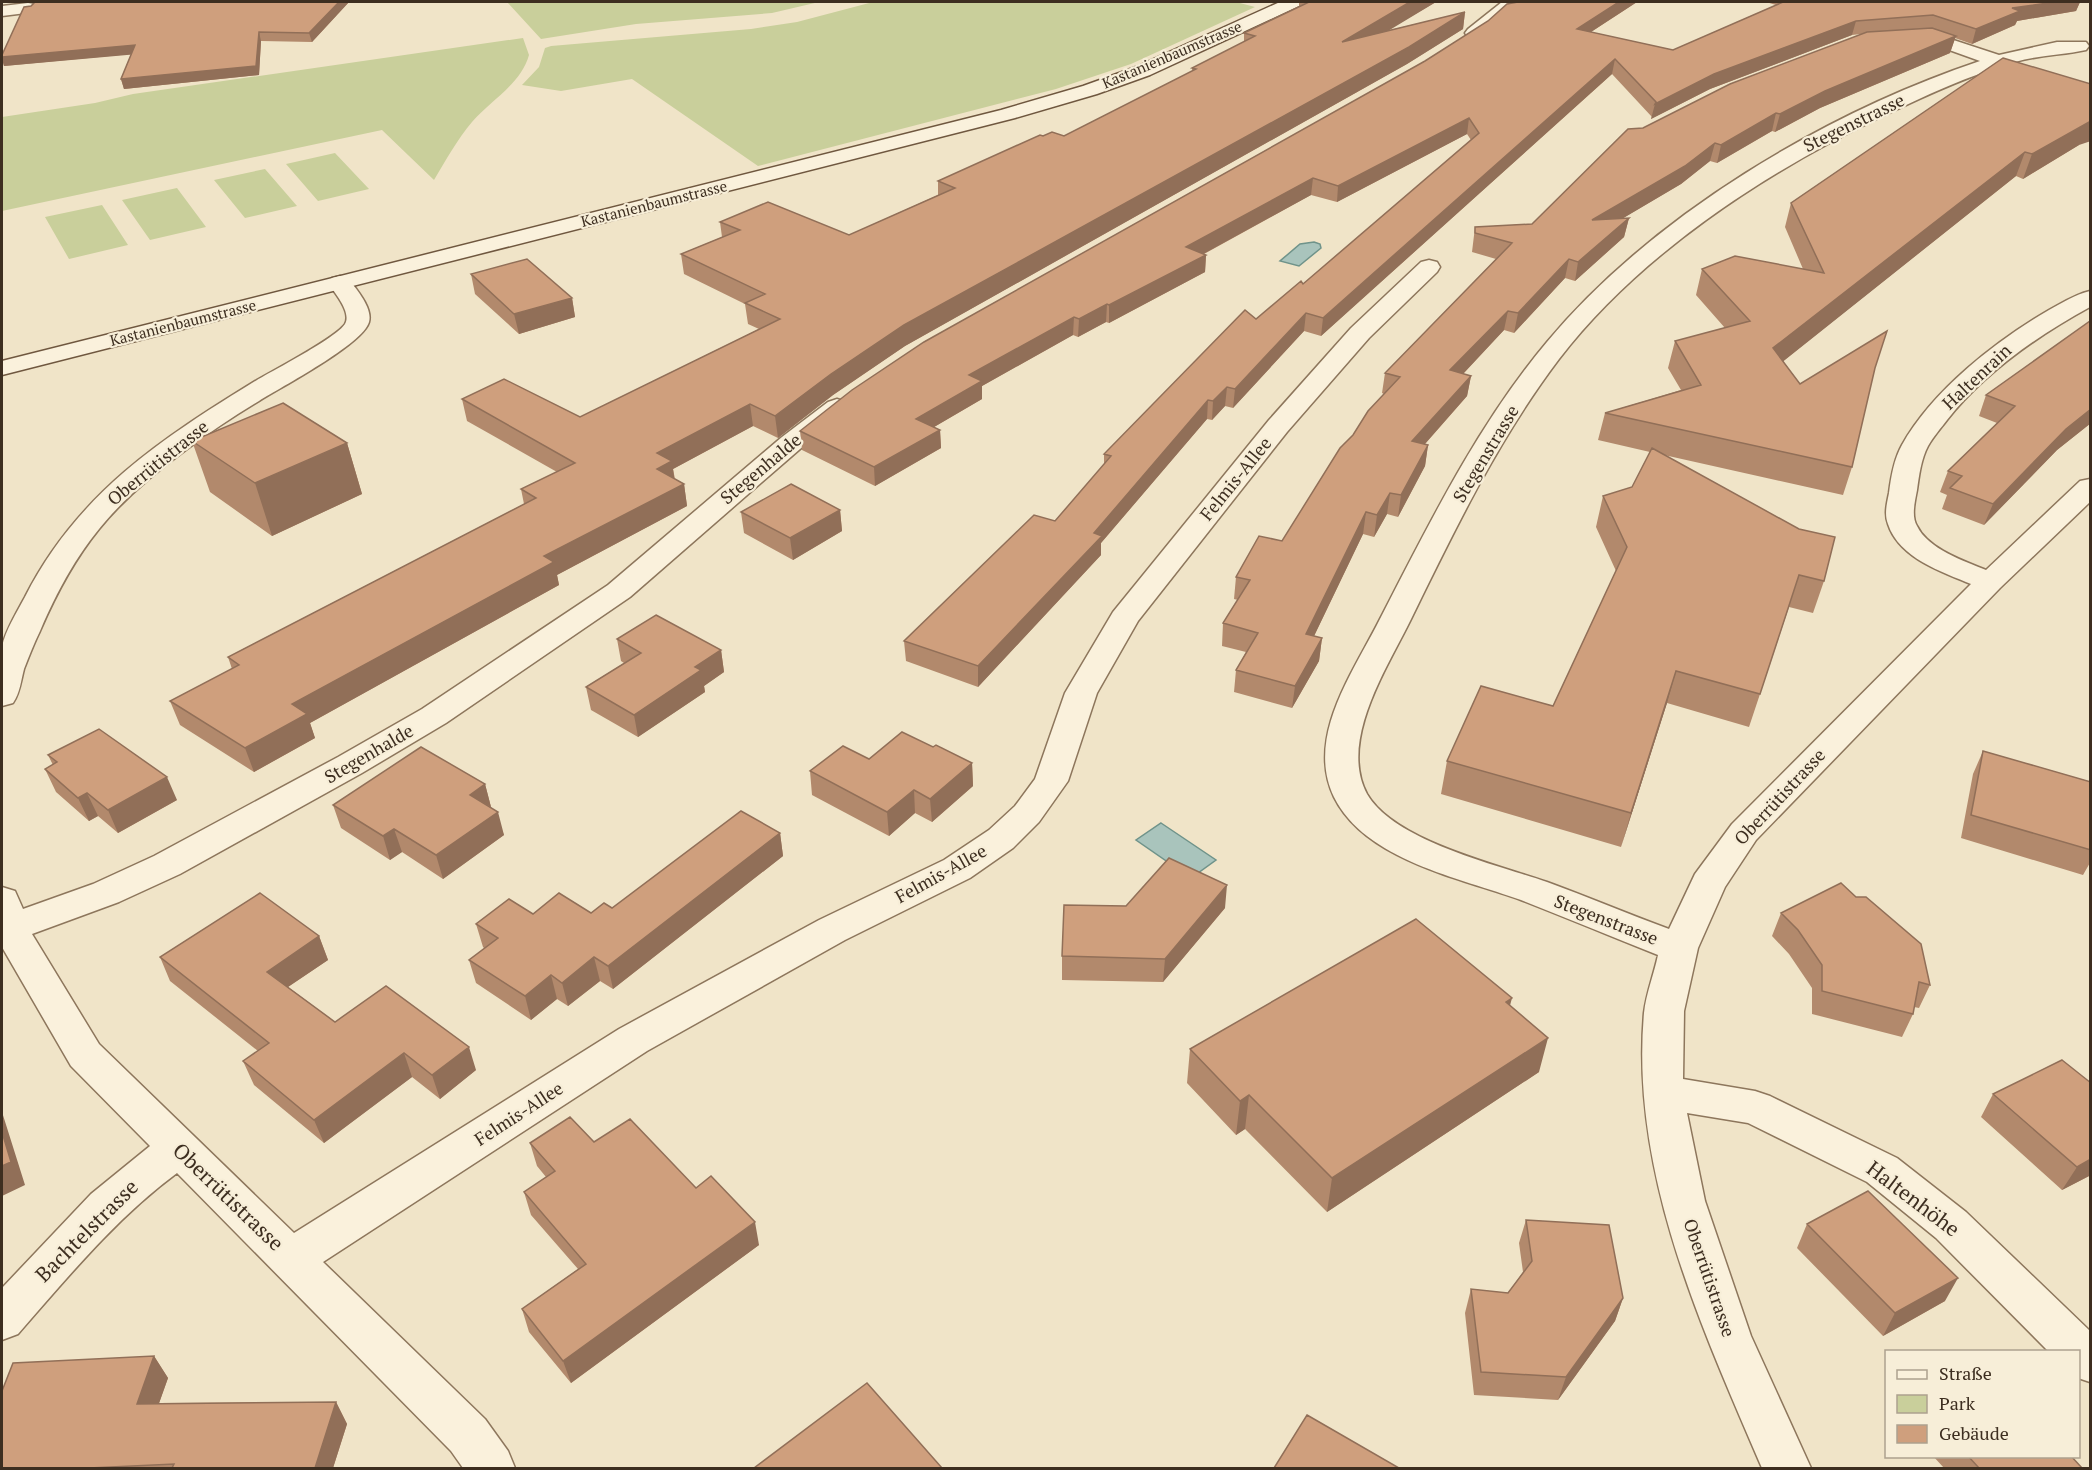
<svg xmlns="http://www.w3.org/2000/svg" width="2092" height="1470" font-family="'PT Serif',serif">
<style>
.green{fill:#c9cf9b}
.water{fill:#a9c4bc;stroke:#6f938a;stroke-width:1.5}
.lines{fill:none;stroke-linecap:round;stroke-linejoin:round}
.street-casing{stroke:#8d765c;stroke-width:3}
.secondary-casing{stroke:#6f573f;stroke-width:3}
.street{fill:#faf1dc;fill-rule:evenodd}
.secondary{fill:#faf1dc;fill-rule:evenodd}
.wall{fill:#b2896c}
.shaded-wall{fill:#916f58}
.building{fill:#cf9f7d;stroke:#916f58;stroke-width:1.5}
.labels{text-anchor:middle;stroke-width:4.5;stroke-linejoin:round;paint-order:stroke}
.far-street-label{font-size:15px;fill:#3d2e20;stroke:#f7eed8}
.street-label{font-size:18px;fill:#3d2e20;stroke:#f7eed8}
.near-street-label{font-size:21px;fill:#3d2e20;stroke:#f7eed8}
</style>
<rect width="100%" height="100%" fill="#f0e4c8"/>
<path class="green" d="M507,2H819L772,13L636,24L541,39Z
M873,2H1236L1255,7L1131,64L1056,89L758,166L632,79L561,91L522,85L539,67L545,48L551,46L751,29L797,22Z
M523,38L529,55C521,84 491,100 472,122C457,140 446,160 434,180L382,130L2,211V117L95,103L133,94Z
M335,153L369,189L318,201L286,164Z
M265,169L297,206L245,218L214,180Z
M177,188L206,227L150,240L122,200Z
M102,205L128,245L69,259L45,217Z"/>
<path class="water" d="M1314,242L1320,244L1321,248L1299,266L1280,261L1300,244Z
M1161,823L1216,860L1191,878L1136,840Z"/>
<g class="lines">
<defs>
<path id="street" d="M1502,2H1520L1480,37H1468L1465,33L1468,29Z
M28,3L34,4L37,8L34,12L2,16V6Z
M1929,32L1999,55L2057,42H2086L2089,46L2086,50C2063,55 2039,55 2015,62C1970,75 1924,96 1881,117C1764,173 1639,255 1559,359C1499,438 1455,529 1412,617C1389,665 1338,740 1367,794C1394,841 1498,865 1547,882C1588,897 1628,914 1669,929L1695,874L1732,824L1971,584C1942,572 1899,558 1888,524C1884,514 1887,503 1889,493C1891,477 1894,459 1902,445C1933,390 1996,341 2049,310C2062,303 2076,294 2090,291V307C2037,336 1985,372 1947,420C1941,428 1933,437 1928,446C1921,459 1919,476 1917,490C1915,501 1911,516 1917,526C1928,549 1964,561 1986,570L2080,481L2090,479V502L2000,588L1756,840L1725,887L1698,948L1684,1011L1683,1079L1755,1091L1770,1096L1897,1158L1966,1212L2090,1331V1382L2078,1378V1352H2049L1936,1238L1867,1182L1748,1123L1687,1113L1705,1201L1751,1336L1811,1468H1762C1701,1326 1630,1172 1644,1013C1646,994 1654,974 1658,955C1613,937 1567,918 1521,900C1460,878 1365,860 1334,797C1305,737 1354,671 1380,619C1429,524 1478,424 1547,342C1653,215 1825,113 1980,61L1927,42H1904L1901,38L1904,34Z
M1429,260L1437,262L1440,267L1437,272L1369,338L1287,432L1138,621L1097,693L1068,781L1039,822L1013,848L970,878L845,940L647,1051L323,1262L485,1419L508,1451L515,1468H463L451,1451L177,1173C116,1218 67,1278 18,1334L2,1340V1288L91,1194L150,1146L71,1066L2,947V887L15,891L23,909L93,884L154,856L338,757L422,709L608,585L782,437L828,402L837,399L846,402L850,407L846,412L800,449L630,597L446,723L362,773L180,874L119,902L32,934L99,1044L294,1233L619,1029L819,920L944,860L989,830L1015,806L1035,779L1065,693L1113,612L1269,420L1351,328L1421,262Z
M340,276L348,278C356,289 373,308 369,322C363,344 281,387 259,401C234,416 210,432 187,449C113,503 76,547 40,631C34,643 29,656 24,669C21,680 20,693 13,703L2,706C2,688 0,665 2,647C5,631 17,612 25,597C77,494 161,439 257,380C274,370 336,338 345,324C352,312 334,292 328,283L332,278Z"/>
<path id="secondary" d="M1280,2H1301L1299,6L1150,75L1097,94L1015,118L2,375V361L1001,110L1083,86L1136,67Z"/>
</defs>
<use href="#street" class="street-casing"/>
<use href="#secondary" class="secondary-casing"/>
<use href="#street" class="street"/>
<use href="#secondary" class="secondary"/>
</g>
<path class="wall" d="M33,2H349L312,42L261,41L259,75L124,89L121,79L131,54L4,66L2,59V55L34,3Z
M1299,2H1436L1386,31L1465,12L1463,29L1407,64L905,346L833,395L778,438L753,426L673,469L675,479L684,484L687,506L557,575L559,585L310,723L315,738L254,772L180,725L170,701L232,669L228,657L524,504L521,489L557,472L467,421L462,399L580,417L759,329L748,324L745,304L684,274L681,254L722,237L720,222L849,235L938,195V181L1043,136H1064L1192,71V68L1244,42V33L1299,7Z
M1518,2H1637L1591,32L1673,50L1776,5L1766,2H2080L2076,11L2017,21L2015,25L1972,44L1955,38L1950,53L1820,108L1775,132L1772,131L1717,163L1710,161L1681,184L1623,218H1629L1624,237L1575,281L1565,278L1514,333L1504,330L1463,374L1471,376L1467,396L1425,444L1428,445L1425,466L1398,517L1387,514L1374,537L1363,534L1314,636L1322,638L1319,661L1292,708L1234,692L1236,670L1246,652L1222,646L1223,623L1238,600L1234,599L1236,577L1282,541L1353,435L1384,394L1382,393L1385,373L1496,259L1472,252L1475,227L1532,224L1643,128L1861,34L1852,35L1710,89L1651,119L1652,117L1612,74L1321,336L1304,331L1233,408L1225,406L1212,420L1207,419L1101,543V555L978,687L906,661L904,641L1055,521L1104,465V454L1256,319L1303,284L1471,140L1467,134L1337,202L1311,195L1204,254L1206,255L1205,272L1109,323L1106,322L1078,337L1073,335L982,386V399L934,427L940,430L941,448L875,486L802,450L800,431L1425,61Z
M2003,58L2079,145L2023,179L2016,176L1783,361L1800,384L1875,368L1852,467L1843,495L1664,455L1824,581L1813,613L1789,607L1749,727L1667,703L1621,847L1441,794L1447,761L1553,706L1616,571L1596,527L1603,496L1632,487L1650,452L1598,440L1605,413L1681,390L1668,368L1675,341L1725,328L1696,295L1702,269H1803L1785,227L1791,203Z
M471,274L572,298L575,317L519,334L475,294Z
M2091,321V423L2057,450L1984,525L1942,509L1947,495L1940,492L1948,471L1997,423L1979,416L1986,395Z
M192,441L347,443L362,494L272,536L210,492Z
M840,510L842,531L793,560L744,533L741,512Z
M617,639L721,650L724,672L704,686L705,692L638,737L591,710L586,687L624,663L621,661Z
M933,747L972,763L973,786L932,822L915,813L889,836L812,795L810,771Z
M1983,751L2091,782V861L2083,875L1961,838L1973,774Z
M48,755L177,800L118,833L98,816L89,821L56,792L45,769L53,765Z
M485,784L491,807L504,835L443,879L402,852L390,860L341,828L333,805Z
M780,833L783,856L613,989L600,981L568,1006L557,999L531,1020L476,983L469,960L485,949L483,947L476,924L533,914L591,913L612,908Z
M1225,908L1163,982L1062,980V956Z
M1781,913L1930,985L1919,1008L1914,1007L1913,1014L1902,1037L1812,1014V988L1789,954L1772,936Z
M319,936L328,960L288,987L335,1022L476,1070L440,1099L412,1077L324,1143L254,1085L243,1061L258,1051L170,981L160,957Z
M1510,1006L1539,1072L1327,1212L1245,1129L1236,1135L1187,1083L1190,1049Z
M2091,1083V1175L2062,1190L1981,1117L1993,1094Z
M594,1142L696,1188L759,1245L571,1383L529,1332L522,1309L578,1269L531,1215L524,1192L546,1177L537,1166L530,1143Z
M1526,1220L1623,1298L1615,1321L1558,1400L1474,1395L1465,1313L1471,1289L1508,1293L1523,1272L1519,1243Z
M1807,1224L1945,1301L1883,1336L1797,1248Z
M154,1356L168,1378L159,1403L336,1402L347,1424L333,1468H2Z
M1933,1456H2071L2082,1468H1944Z"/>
<path class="shaded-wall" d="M339,2H349L312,42L309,33Z
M1410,2H1436L1340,60L1342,42Z
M1619,2H1637L1574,43L1577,29Z
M2055,2H2080L2076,11L2017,21L2015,25L1972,44L1976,29L2012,8Z
M1465,12L1463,29L1407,64L905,346L833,395L778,438L775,416L831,374L904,325Z
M1856,21L1852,35L1710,89L1651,119L1655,104L1714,74Z
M259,32L261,41L259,75L124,89L121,79Z
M1956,36L1950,53L1820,108L1775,132L1780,114L1825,91Z
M135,45L138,54L4,66L2,59V57Z
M1615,59L1612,74L1321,336L1323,318Z
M1776,113L1772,131L1717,163L1721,145Z
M1469,118L1467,134L1337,202L1338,186Z
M2091,121V141L2079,145L2023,179L2032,154Z
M1715,143L1710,161L1681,184L1588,239L1592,220Z
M2025,152L2016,176L1766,375L1773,348Z
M1313,178L1311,195L1185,264L1186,247Z
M1629,218L1624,237L1575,281L1578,262Z
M1206,255L1205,272L1109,323V305Z
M1569,259L1565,278L1514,333L1518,313Z
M572,298L575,317L519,334L514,314Z
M1107,304L1106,322L1078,337L1079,319Z
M1508,311L1504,330L1447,391L1450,370Z
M1306,313L1304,331L1233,408L1235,389Z
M1074,317L1073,335L982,386V399L917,437L916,419L969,375Z
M1471,376L1467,396L1409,462L1412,441Z
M1227,387L1225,406L1212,420L1213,401Z
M1208,400L1207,419L1101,543V555L978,687V666Z
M750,404L753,426L673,469L675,484L657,469V453Z
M2091,409V423L2057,450L1984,525L1993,504L2066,429Z
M940,430L941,448L875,486L874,467Z
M347,443L362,494L272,536L255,483Z
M1428,445L1425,466L1398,517L1401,495Z
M684,484L687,506L557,575L559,585L310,723L315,738L254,772L245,748L292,704L544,556Z
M1390,493L1387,514L1374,537L1377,515Z
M840,510L842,531L793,560L790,538Z
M1366,512L1363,534L1304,657L1306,634Z
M1322,638L1319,661L1292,708L1295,686Z
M721,650L724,672L704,686L705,692L638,737L634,715L695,667Z
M1676,671L1667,703L1621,847L1631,813Z
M972,763L973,786L932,822L930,799Z
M167,777L177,800L118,833L108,810Z
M485,784L491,807L470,795Z
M914,790L915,813L889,836L887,812Z
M87,793L98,816L89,821L78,798Z
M498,812L504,835L443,879L436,855Z
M394,829L402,852L390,860L383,836Z
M780,833L783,856L613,989L608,966Z
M1227,885L1225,908L1163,982L1165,959Z
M319,936L328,960L276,995L267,972Z
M594,957L600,981L568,1006L562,983Z
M551,975L557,999L531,1020L525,996Z
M1512,998L1503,1032L1506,1002Z
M1548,1038L1539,1072L1327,1212L1332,1178Z
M469,1047L476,1070L440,1099L432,1075Z
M404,1053L412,1077L324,1143L314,1120Z
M1249,1095L1245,1129L1236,1135L1240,1101Z
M2,1112L25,1185L2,1196Z
M2091,1159V1175L2062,1190L2077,1167Z
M755,1222L759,1245L571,1383L563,1361Z
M1958,1278L1945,1301L1883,1336L1895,1313Z
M1623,1298L1615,1321L1558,1400L1566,1377Z
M154,1356L168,1378L151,1426L137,1404Z
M336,1402L347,1424L333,1468H315Z"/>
<path class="building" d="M35,2H339L309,33L259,32L256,66L121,79L135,45L2,57V55L24,7L31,6Z
M1309,2H1410L1342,42L1465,12L1409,47L904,325L831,374L775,416L750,404L657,453L672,461L657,469L684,484L544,556L554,562L292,704L307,714L245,748L170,701L239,665L228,657L536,498L521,489L575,463L462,399L504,379L580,417L780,319L745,303L765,294L681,254L740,230L720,222L768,202L849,235L955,188L938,181L1040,135L1043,136L1052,132L1064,136L1196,69L1192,68L1255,36L1244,33Z
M1518,2H1619L1577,29L1673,50L1783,2H2055L2012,8L2020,11L1976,29L1933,15L1856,21L1714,74L1655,104L1656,102L1615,59L1323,318L1306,313L1235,389L1227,387L1213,401L1208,400L1094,533L1102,536L978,666L904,641L1034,515L1055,521L1111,456L1104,454L1245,310L1256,319L1301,281L1303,284L1479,133L1469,118L1338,186L1313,178L1186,247L1206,255L1109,305L1107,304L1079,319L1074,317L969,375L982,381L916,419L940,430L874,467L800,431L852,390L924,342L1425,61L1488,21L1507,4Z
M1932,28L1956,36L1825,91L1780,114L1776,113L1721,145L1715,143L1685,166L1592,220L1629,218L1578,262L1569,259L1518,313L1508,311L1450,370L1471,376L1412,441L1428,445L1401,495L1390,493L1377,515L1366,512L1306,634L1322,638L1295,686L1236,670L1258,633L1223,623L1250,580L1236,577L1259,536L1282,541L1340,448L1353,435L1368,411L1400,377L1385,373L1512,243L1475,233V227L1532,224L1628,129L1643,128L1730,84L1867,32Z
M2003,58L2091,84V121L2032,154L2025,152L1773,348L1800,384L1887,331L1875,368L1852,467L1605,413L1701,385L1675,341L1750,321L1702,269L1735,256L1824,273L1791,203Z
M527,259L572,298L514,314L471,274Z
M2090,321H2091V409L2066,429L1993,504L1950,488L1962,476L1948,471L2015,406L1986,395Z
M283,403L347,443L255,483L192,441Z
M1652,448L1799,529L1835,537L1824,581L1799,575L1760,694L1676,671L1631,813L1447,761L1481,686L1553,706L1627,547L1603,496L1632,487Z
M791,484L840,510L790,538L741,512Z
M656,615L721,650L695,667L701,670L634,715L586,687L641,653L617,639Z
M99,729L167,777L108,810L87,793L78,798L45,769L57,762L48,755Z
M902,732L933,747L936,745L972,763L930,799L914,790L887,812L810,771L843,746L869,759Z
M421,747L485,784L470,795L498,812L436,855L394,829L383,836L333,805Z
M1983,751L2091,782V850L1971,815Z
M741,811L780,833L608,966L594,957L562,983L551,975L525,996L469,960L498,938L476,924L509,899L533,914L559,893L591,913L604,903L612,908Z
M1169,858L1227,885L1165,959L1062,956L1064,905L1126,906Z
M1841,883L1856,897H1866L1921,944L1930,985L1919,982L1913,1014L1822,991V965L1798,930L1781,913Z
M260,893L319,936L267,972L335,1022L386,986L469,1047L432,1075L404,1053L314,1120L243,1061L269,1043L160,957Z
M1416,919L1512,998L1506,1002L1548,1038L1332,1178L1249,1095L1240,1101L1190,1049Z
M2062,1060L2091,1083V1159L2077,1167L1993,1094Z
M570,1117L594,1142L630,1119L696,1188L711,1176L755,1222L563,1361L522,1309L586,1264L524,1192L555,1171L530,1143Z
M2,1132L11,1162L2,1166Z
M1868,1191L1958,1278L1895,1313L1807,1224Z
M1526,1220L1609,1225L1623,1298L1566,1377L1481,1372L1471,1289L1508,1293L1532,1261Z
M154,1356L137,1404L336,1402L315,1468H172L174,1464L89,1468H2V1391L13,1363Z
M867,1383L942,1468H754Z
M1307,1415L1399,1468H1274Z
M1968,1456H2071L2082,1468H1979Z"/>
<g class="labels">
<g class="far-street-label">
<text transform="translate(1172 55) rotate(-23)" y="5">Kastanienbaumstrasse</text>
<text transform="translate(654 204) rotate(-14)" y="5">Kastanienbaumstrasse</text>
<text transform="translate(183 323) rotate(-14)" y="5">Kastanienbaumstrasse</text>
</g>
<g class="street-label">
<text transform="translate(1854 123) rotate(-26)" y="6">Stegenstrasse</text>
<text transform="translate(1977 377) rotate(-43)" y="6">Haltenrain</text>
<text transform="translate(1486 454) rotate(-59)" y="6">Stegenstrasse</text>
<text transform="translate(158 463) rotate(-39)" y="6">Oberrütistrasse</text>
<text transform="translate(761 469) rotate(-40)" y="6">Stegenhalde</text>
<text transform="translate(1236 479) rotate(-51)" y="6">Felmis-Allee</text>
<text transform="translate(369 754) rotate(-30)" y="6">Stegenhalde</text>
<text transform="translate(1780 797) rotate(-47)" y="6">Oberrütistrasse</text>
<text transform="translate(941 874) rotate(-29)" y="6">Felmis-Allee</text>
<text transform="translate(1606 920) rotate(21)" y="6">Stegenstrasse</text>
<text transform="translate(519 1114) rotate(-33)" y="6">Felmis-Allee</text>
<text transform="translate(1709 1278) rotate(71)" y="6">Oberrütistrasse</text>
</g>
<g class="near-street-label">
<text transform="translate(228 1197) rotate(44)" y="7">Oberrütistrasse</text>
<text transform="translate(1913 1199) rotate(37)" y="7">Haltenhöhe</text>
<text transform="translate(87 1231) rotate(-45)" y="7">Bachtelstrasse</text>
</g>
</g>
<rect width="2092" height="1470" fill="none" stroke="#3d2e20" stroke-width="6"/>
<rect x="1885" y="1350" width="195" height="108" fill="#f7eed8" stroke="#ada18e" stroke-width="1.5"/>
<rect x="1897" y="1370" width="30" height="9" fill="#faf1dc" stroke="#ada18e" stroke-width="1.5"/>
<text x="1939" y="1380" font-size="18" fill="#3d2e20">Straße</text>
<rect x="1897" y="1395" width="30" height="18" fill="#c9cf9b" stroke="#ada18e" stroke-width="1.5"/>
<text x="1939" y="1410" font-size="18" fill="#3d2e20">Park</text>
<rect x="1897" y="1425" width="30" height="18" fill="#cf9f7d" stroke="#ada18e" stroke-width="1.5"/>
<text x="1939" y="1440" font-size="18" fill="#3d2e20">Gebäude</text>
</svg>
